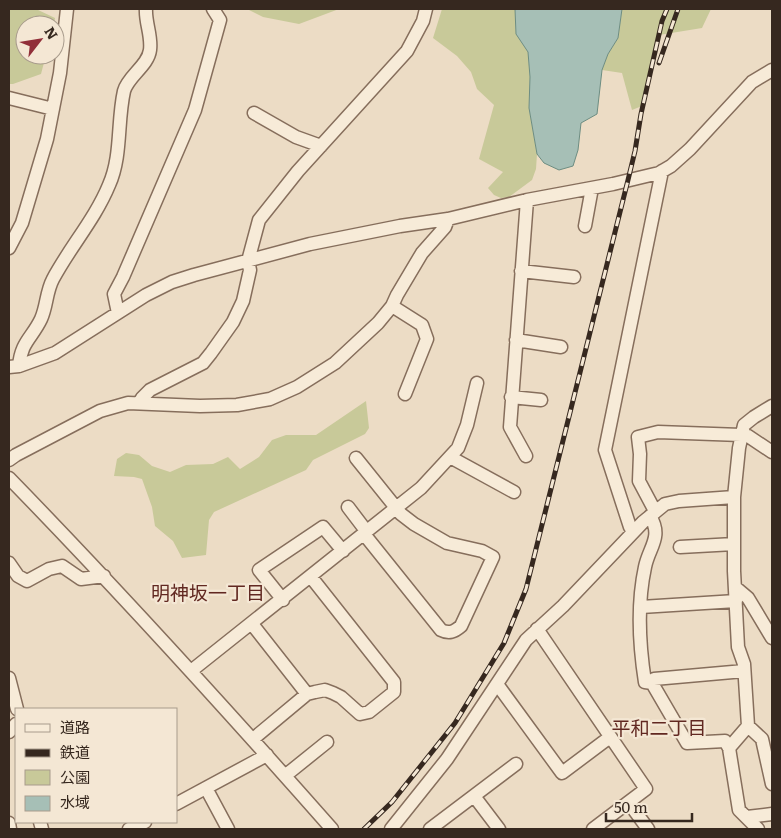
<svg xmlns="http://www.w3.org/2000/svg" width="781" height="838" font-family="Literata,'Noto Sans JP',serif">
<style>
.green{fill:#c8c999}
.water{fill:#a6bfb6;stroke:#6d8d82}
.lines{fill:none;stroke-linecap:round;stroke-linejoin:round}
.minor-casing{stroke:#866e5c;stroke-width:15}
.minor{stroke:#f7ebd8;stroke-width:12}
.rail-casing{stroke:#36281f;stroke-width:5}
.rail{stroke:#f4e7d4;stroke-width:3;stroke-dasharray:9;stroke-linecap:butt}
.labels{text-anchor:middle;stroke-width:4.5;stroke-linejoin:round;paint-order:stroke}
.neighbourhood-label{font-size:19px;fill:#612821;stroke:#f4e7d4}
</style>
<rect width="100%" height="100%" fill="#ecdcc5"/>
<path class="green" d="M9,9H36L55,18L54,25H25V55H46L41,74L13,84H9Z
M247,9H339L299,24L263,17Z
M442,9H515L516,34L528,52L530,77L529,108L537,154L536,169L532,180L509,197L501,198L494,195L488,188L503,172L479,159L494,105L477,89L471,72L457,56L433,38Z
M622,9H711L702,28L659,35L642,106L632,110L622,73L602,70L608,54L618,38Z
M366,401L369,428L365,434L313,460L306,470L214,512L209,520L206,555L182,558L173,541L155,526L152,507L142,479L134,477L114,476L117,459L126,453L139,455L152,466L170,472L186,465L213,464L228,457L240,469L259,457L272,440L286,435H316Z"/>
<path class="water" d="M515,9H622L618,38L608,54L602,70L597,114L581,123L578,150L573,166L559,170L544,163L537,154L529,108L530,77L528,52L516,34Z"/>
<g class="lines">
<defs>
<path id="minor" d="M9,98L53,109
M254,113L296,137L321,146
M585,226L592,188
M9,248L22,223L47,139L60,73L67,9
M521,271L574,277
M392,306L422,325L427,339L405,394
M118,313L114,294L123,277L195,110L220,20L213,9
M516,340L561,347
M19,366C21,342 32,338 41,319C47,306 46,292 53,279C70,247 95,219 109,185C122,156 117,122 124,91C128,76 148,66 150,50C152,36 145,22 146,9
M9,367L19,366L55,353L146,295L172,282L194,275L310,244L400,226L448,219L527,200L613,184L659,173L671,166L690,149L752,82L772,70
M511,397L541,400
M139,403L142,398L150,390L203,363L211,353L233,322L243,301L250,270L248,261L259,220L298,171L407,51L423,21L426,9
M526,456L510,427L527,200
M450,457L514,492
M356,458L401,514L414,524L447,543L482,551L493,557L461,626C454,632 449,634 441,630L364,534
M9,460L16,455L100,411L128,403L200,406L237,405L270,399L297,387L335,363L378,323L392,306L397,295L422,253L445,227L448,219
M9,478C120,592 227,710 332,829
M348,507L367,532
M655,511L639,481L640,454L638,437L658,432L741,435L748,436L772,452
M650,516C663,537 649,547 645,567C637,604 639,644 645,682L652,683L687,743L725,741L729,748
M634,531L630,527L605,450L662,171
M680,547L734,544
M9,563L18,576L27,581L49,569L62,566L81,579L104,576
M735,587L748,598L772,638
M283,600L259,570L323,527L343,551
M641,607L736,601
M252,624L307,694
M537,629L646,789L593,829
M191,671L421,488L458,448L467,425L477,383
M9,678L17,709
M652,683L654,679L744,671
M497,684L562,773L610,737
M748,726L762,739L772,784
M9,732L16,724
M253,739L307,694L315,692L325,690L333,693L341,697L360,714L369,712L394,692V682L311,577
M286,775L327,742
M206,788L228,829
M474,796L499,829
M629,803L648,829
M176,804L267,755
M747,817L772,814
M40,822L42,829
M9,823L10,829
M129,829L145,822
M391,829L447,759L526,640L563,606L643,522L665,504L679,501L734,497
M430,829L516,764
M758,829L739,810L729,748L748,726L744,664L738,647L734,571V497L739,448L744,425L754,417L772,406"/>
</defs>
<use href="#minor" class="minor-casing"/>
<use href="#minor" class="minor"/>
<defs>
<path id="rail" d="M659,63L678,9
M364,829L392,802L455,723L504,643L526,589L628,180L635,151L641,114L662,21L667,9"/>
</defs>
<use href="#rail" class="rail-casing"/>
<use href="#rail" class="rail"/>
</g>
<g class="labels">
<g class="neighbourhood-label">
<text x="208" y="600">明神坂一丁目</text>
<text x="659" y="735">平和二丁目</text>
</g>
</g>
<rect width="781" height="838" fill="none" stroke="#36281f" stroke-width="20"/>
<rect x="15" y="708" width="162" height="115" fill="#f4e7d4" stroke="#a89b8c"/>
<rect x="25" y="724" width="25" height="8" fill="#f7ebd8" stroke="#a89b8c"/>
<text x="60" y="733" font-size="15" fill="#36281f">道路</text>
<rect x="25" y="749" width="25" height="8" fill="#36281f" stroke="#a89b8c"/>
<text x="60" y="758" font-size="15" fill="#36281f">鉄道</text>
<rect x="25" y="770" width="25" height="15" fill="#c8c999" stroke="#a89b8c"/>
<text x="60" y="783" font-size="15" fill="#36281f">公園</text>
<rect x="25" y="796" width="25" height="15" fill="#a6bfb6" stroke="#a89b8c"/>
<text x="60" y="808" font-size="15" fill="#36281f">水域</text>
<g transform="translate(40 40) rotate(59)"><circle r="24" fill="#f4e7d4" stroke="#a89b8c"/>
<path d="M0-4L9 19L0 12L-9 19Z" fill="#912f39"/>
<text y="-8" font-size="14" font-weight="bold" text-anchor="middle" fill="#36281f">N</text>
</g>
<path d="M606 813v8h86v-8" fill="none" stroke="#36281f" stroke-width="2.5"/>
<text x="614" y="813" font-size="15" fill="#36281f" stroke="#f4e7d4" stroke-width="4" paint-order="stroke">50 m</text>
</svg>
